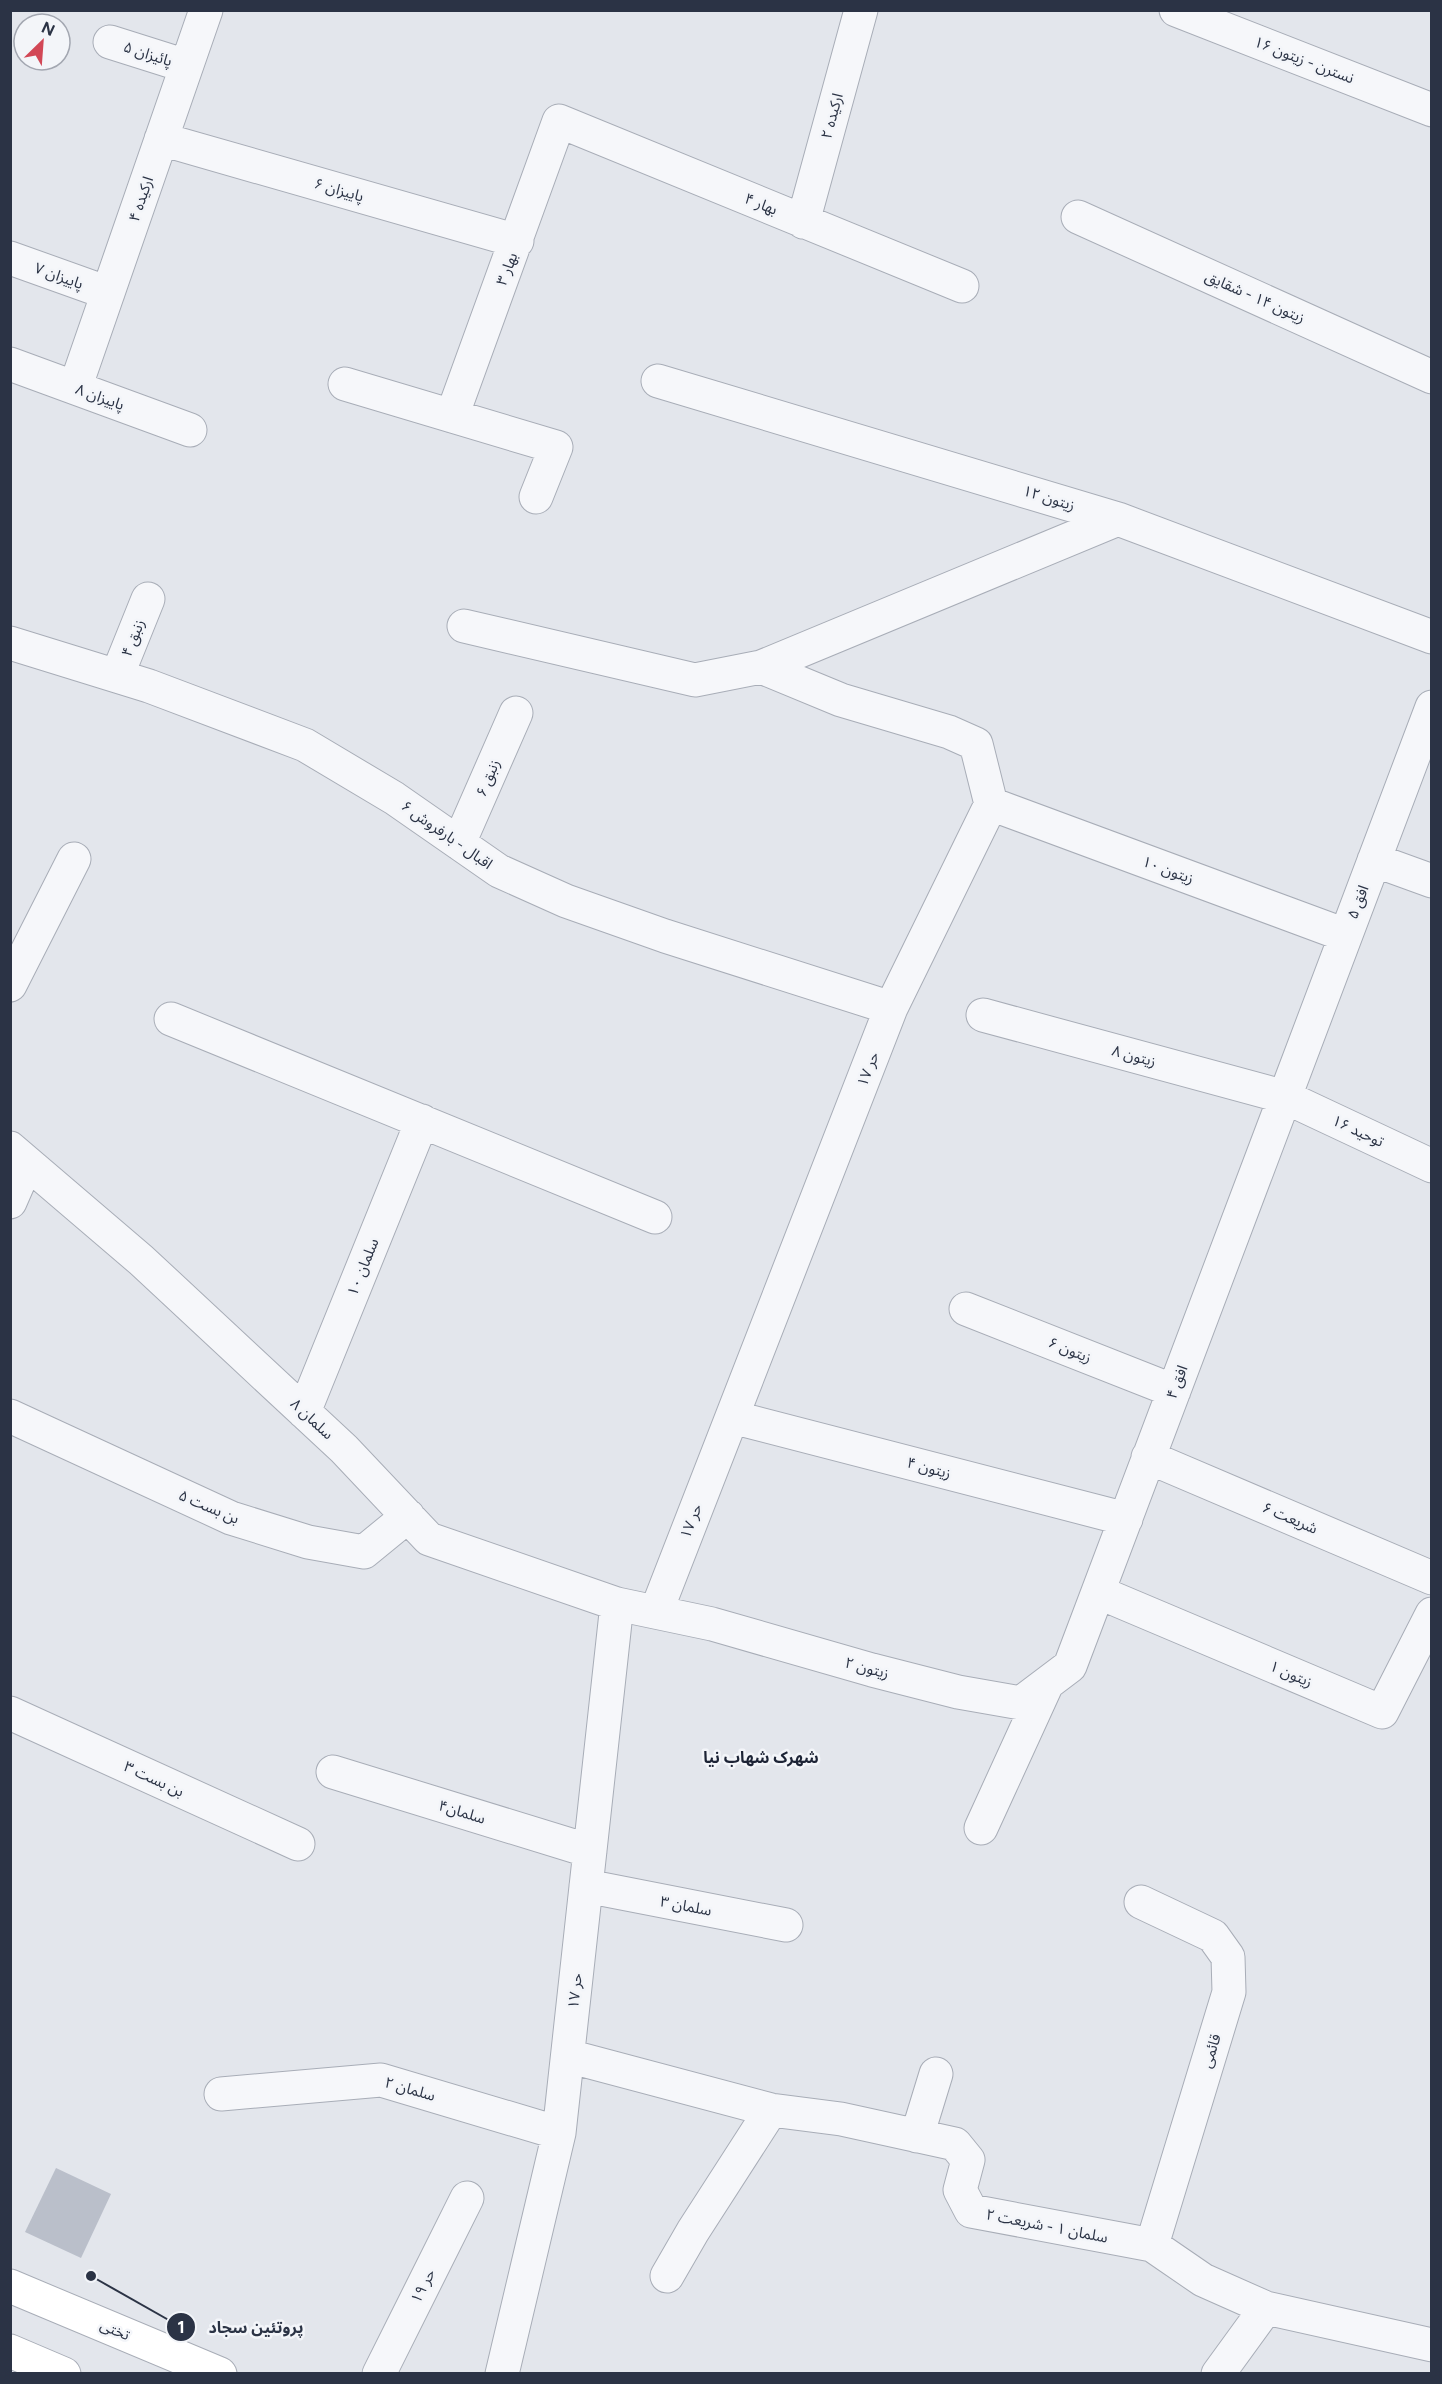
<svg xmlns="http://www.w3.org/2000/svg" width="1442" height="2384" font-family="Figtree,'Noto Sans Arabic',sans-serif">
<style>
.building{fill:#babfca}
.lines{fill:none;stroke-linecap:round;stroke-linejoin:round}
.minor-casing{stroke:#a8adb7;stroke-width:35}
.secondary-casing{stroke:#a8adb7;stroke-width:35}
.minor{stroke:#f6f7fa;stroke-width:33}
.secondary{stroke:#fff;stroke-width:33}
.labels{text-anchor:middle;stroke-width:5;stroke-linejoin:round;paint-order:stroke}
.street-label{font-size:15px;fill:#2b3345;stroke:#f3f5f9}
.neighbourhood-label{font-size:16px;font-weight:bold;fill:#1d2436;stroke:#f3f5f9}
.leader{fill:none;stroke:#2b3345;stroke-width:2}
.callout-dot{fill:#2b3345;stroke:#f3f5f9;stroke-width:2}
.mark-label{font-size:18px;text-anchor:middle;font-weight:bold;fill:#fff}
.callout-label{font-size:16px;text-anchor:middle;font-weight:bold;fill:#2b3345;stroke:#f3f5f9;stroke-width:5;stroke-linejoin:round;paint-order:stroke}
</style>
<rect width="100%" height="100%" fill="#e3e6ec"/>
<path class="building" d="M56,2168L111,2194L81,2258L25,2232Z"/>
<g class="lines">
<defs>
<path id="minor" d="M1176,10L1432,110
M110,42L186,66
M161,139L517,241
M1078,217L1432,377
M803,222L861,10
M10,258L108,293
M10,364L190,430
M658,381L1118,519L1432,637
M345,384L556,447L536,497
M75,388L206,10
M452,416L559,121L962,286
M464,626L695,680L761,667L1118,519
M10,643L149,686L305,745L394,798L499,871L566,901L665,936L891,1008
M117,676L148,599
M991,804L1345,935
M459,843L516,713
M1374,860L1432,881
M10,985L74,859
M983,1015L1285,1097L1432,1166
M171,1019L655,1217
M10,1148L141,1260L243,1355L344,1449L429,1539L617,1604L712,1624L872,1670L958,1692L1021,1703L1070,1666L1432,707
M10,1202L27,1163
M966,1309L1174,1391
M304,1412L422,1121
M10,1416L231,1518L308,1542L364,1552L408,1516
M732,1417L1126,1519
M1148,1457L1432,1578
M1098,1592L1382,1712L1432,1614
M656,1612L891,1008L991,804L976,744L949,732L841,700L761,667
M10,1713L298,1844
M333,1772L590,1851
M981,1828L1046,1686
M586,1886L786,1925
M1141,1902L1213,1936L1228,1957L1229,1992L1152,2245
M568,2056L771,2110L841,2119L955,2144L968,2160L960,2190L971,2211L1152,2245L1203,2280L1266,2308L1432,2345
M221,2094L381,2080L559,2133
M917,2136L936,2074
M667,2276L693,2231L771,2110
M379,2374L467,2198
M502,2374L559,2133L617,1604
M1218,2374L1266,2308"/>
<path id="secondary" d="M10,2286L220,2374
M10,2351L64,2374"/>
</defs>
<use href="#minor" class="minor-casing"/>
<use href="#secondary" class="secondary-casing"/>
<use href="#minor" class="minor"/>
<use href="#secondary" class="secondary"/>
</g>
<g class="labels">
<g class="street-label">
<text transform="translate(148 54) rotate(18)" y="5">پائیزان ۵</text>
<text transform="translate(1304 60) rotate(21)" y="5">نسترن - زیتون ۱۶</text>
<text transform="translate(832 116) rotate(-75)" y="5">ارکیده ۲</text>
<text transform="translate(339 190) rotate(16)" y="5">پاییزان ۶</text>
<text transform="translate(141 199) rotate(-71)" y="5">ارکیده ۴</text>
<text transform="translate(761 204) rotate(22)" y="5">بهار ۴</text>
<text transform="translate(507 269) rotate(-69)" y="5">بهار ۳</text>
<text transform="translate(59 276) rotate(20)" y="5">پاییزان ۷</text>
<text transform="translate(1255 297) rotate(24)" y="5">زیتون ۱۴ - شقایق</text>
<text transform="translate(100 397) rotate(20)" y="5">پاییزان ۸</text>
<text transform="translate(1049 498) rotate(17)" y="5">زیتون ۱۲</text>
<text transform="translate(133 638) rotate(-68)" y="5">زنبق ۴</text>
<text transform="translate(488 778) rotate(-67)" y="5">زنبق ۶</text>
<text transform="translate(447 835) rotate(35)" y="5">اقبال - بارفروش ۶</text>
<text transform="translate(1168 870) rotate(20)" y="5">زیتون ۱۰</text>
<text transform="translate(1358 902) rotate(-69)" y="5">افق ۵</text>
<text transform="translate(1134 1056) rotate(15)" y="5">زیتون ۸</text>
<text transform="translate(868 1069) rotate(-69)" y="5">حر ۱۷</text>
<text transform="translate(1358 1131) rotate(25)" y="5">توحید ۱۶</text>
<text transform="translate(363 1267) rotate(-68)" y="5">سلمان ۱۰</text>
<text transform="translate(1070 1350) rotate(22)" y="5">زیتون ۶</text>
<text transform="translate(1177 1382) rotate(-69)" y="5">افق ۴</text>
<text transform="translate(312 1419) rotate(43)" y="5">سلمان ۸</text>
<text transform="translate(929 1468) rotate(15)" y="5">زیتون ۴</text>
<text transform="translate(209 1507) rotate(23)" y="5">بن بست ۵</text>
<text transform="translate(1290 1518) rotate(23)" y="5">شریعت ۶</text>
<text transform="translate(691 1521) rotate(-69)" y="5">حر ۱۷</text>
<text transform="translate(867 1668) rotate(15)" y="5">زیتون ۲</text>
<text transform="translate(1291 1674) rotate(23)" y="5">زیتون ۱</text>
<text transform="translate(154 1779) rotate(25)" y="5">بن بست ۳</text>
<text transform="translate(462 1812) rotate(17)" y="5">سلمان۴</text>
<text transform="translate(686 1906) rotate(11)" y="5">سلمان ۳</text>
<text transform="translate(575 1991) rotate(-84)" y="5">حر ۱۷</text>
<text transform="translate(1211 2051) rotate(-73)" y="5">قائمی</text>
<text transform="translate(410 2089) rotate(16)" y="5">سلمان ۲</text>
<text transform="translate(1047 2226) rotate(11)" y="5">سلمان ۱ - شریعت ۲</text>
<text transform="translate(423 2286) rotate(-63)" y="5">حر ۱۹</text>
<text transform="translate(115 2330) rotate(23)" y="5">تختی</text>
</g>
<g class="neighbourhood-label">
<text x="761" y="1763">شهرک شهاب نیا</text>
</g>
</g>
<path class="leader" d="M91 2276L181 2327"/>
<g class="callout-dot">
<circle cx="91" cy="2276" r="6"/>
<circle cx="181" cy="2327" r="15"/>
</g>
<g class="mark-label">
<text x="181" y="2333">1</text>
</g>
<g class="callout-label">
<text x="256" y="2333">پروتئین سجاد</text>
</g>
<rect width="1442" height="2384" fill="none" stroke="#2b3345" stroke-width="24"/>
<g transform="translate(42 42) rotate(25)"><circle r="28" fill="#f3f5f9" stroke="#a3a7b1" stroke-width="1.5"/>
<path d="M0-4.5L10 22L0 15L-10 22Z" fill="#d24756"/>
<text y="-9" font-size="16" font-weight="bold" text-anchor="middle" fill="#2b3345">N</text>
</g>
</svg>
